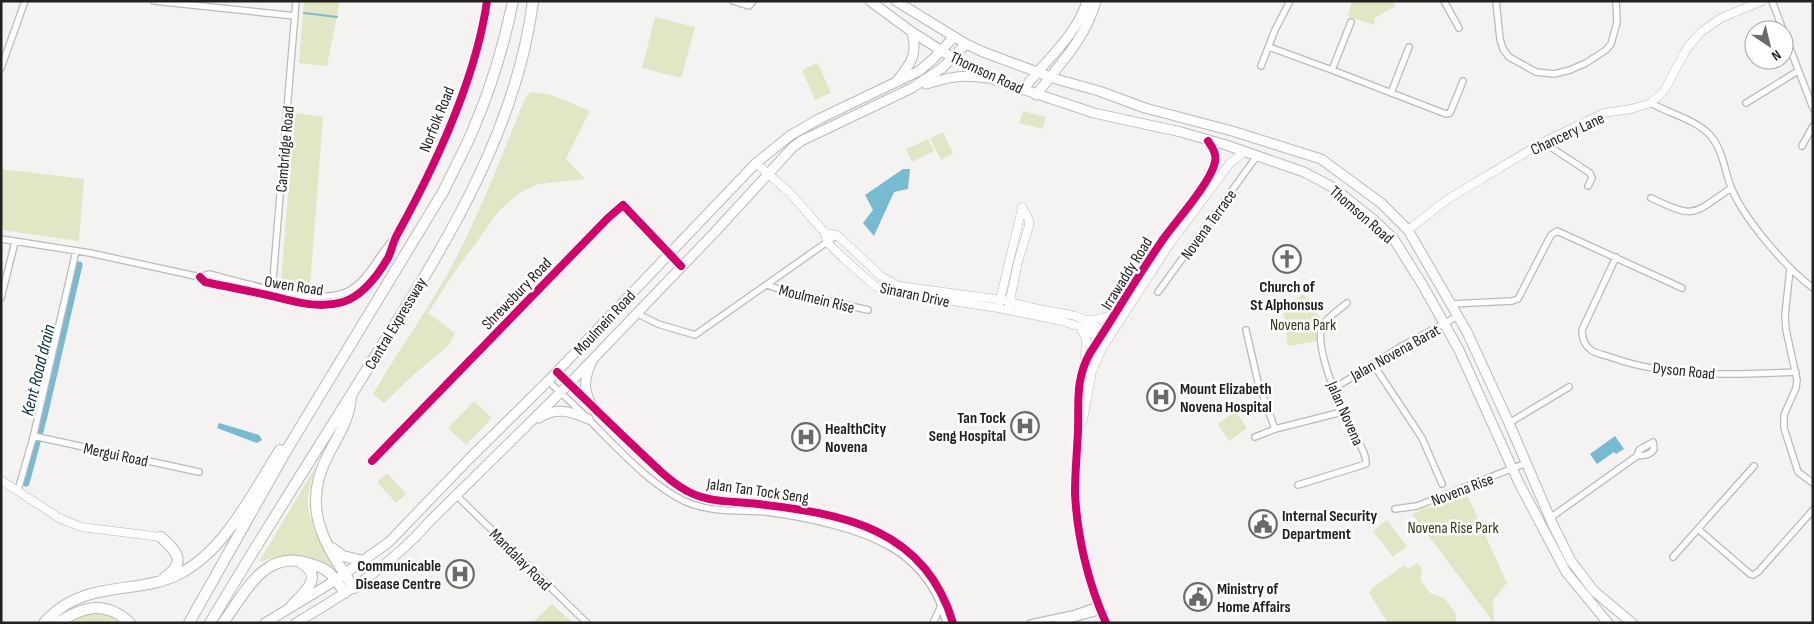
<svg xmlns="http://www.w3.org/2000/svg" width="1814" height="624" font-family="'Sofia Sans Condensed',sans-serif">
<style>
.green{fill:#e1e6c5}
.water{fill:#76bbd2}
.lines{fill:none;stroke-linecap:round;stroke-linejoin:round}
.stream{stroke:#76bbd2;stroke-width:2}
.canal{stroke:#76bbd2;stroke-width:7}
.street-casing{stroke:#bbbab8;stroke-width:8}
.secondary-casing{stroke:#bbbab8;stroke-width:9}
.primary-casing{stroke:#bbbab8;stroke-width:11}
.highway-casing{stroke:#bbbab8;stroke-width:12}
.street{stroke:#fefdfd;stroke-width:5.5}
.secondary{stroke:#fefdfd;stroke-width:8}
.primary{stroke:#fefdfd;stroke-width:9}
.highway{stroke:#fefdfd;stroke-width:10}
.cycleway-casing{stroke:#fff;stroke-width:11}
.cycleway{stroke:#d6006c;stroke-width:8}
.labels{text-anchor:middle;stroke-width:5;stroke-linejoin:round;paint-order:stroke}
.street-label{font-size:16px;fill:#22211f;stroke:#fff}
.poi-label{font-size:16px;font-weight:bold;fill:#22211f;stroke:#fff;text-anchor:start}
.park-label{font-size:16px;fill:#333917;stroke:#fff}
.water-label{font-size:18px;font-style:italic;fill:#02313f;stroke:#fff}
</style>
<rect width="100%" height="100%" fill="#f5f3f1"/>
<path class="green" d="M304,1H340L327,66L299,63Z
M1350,1H1393L1396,6L1374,18L1375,25L1349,17L1348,14L1351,5Z
M655,17L695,27L681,78L642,68Z
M818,63L831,93L815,100L802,70Z
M532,92L551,95L590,111L566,159L585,179L538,184L519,193L499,211L452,276L428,313L455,333L449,345L411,377L384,403L373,394C397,353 425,314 448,273C478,218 500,160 524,101L527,95Z
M1023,111L1046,117L1042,129L1019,123Z
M295,113L323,117L310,287L289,284L281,280Z
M943,132L953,154L941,160L930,138Z
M928,139L934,151L912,162L906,149Z
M1,169L84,179L79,241L1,230Z
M1303,294L1322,320L1318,341L1288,346L1283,308Z
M474,401L492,418L466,445L448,428Z
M1235,411L1247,428L1229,441L1218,424Z
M317,464C314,473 310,482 309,491C303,518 322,545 335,568C308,555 288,552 259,562Z
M387,473L406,494L396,503L377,482Z
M1466,492L1507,583L1493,600L1494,623L1412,514Z
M1387,520L1407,546L1393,557L1373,531Z
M1417,563L1422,568L1421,580L1430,593L1444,598L1456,614V623H1388L1369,593L1371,589L1404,565L1408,569Z
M552,604L573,623H532Z
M91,612L109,616L121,623H65L69,619Z"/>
<path class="water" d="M903,169H910L908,189L894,192L874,236L863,223L873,210L865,195Z
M219,423L259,435L262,440L257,443L217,428Z
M1615,436L1624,449L1616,454L1614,452L1597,464L1590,454Z"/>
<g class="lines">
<path class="stream" d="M304,13L337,17"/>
<path class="canal" d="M26,483L44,416L79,265"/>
<defs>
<path id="street" d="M154,1L295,16
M733,1L749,6L753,1
M1444,1L1459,28
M1496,1L1500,39L1503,49L1509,57L1536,72L1554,74L1570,70L1586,63L1606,50L1611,44L1617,22L1616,1
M1772,1L1783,30
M1784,33L1813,108
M1269,47L1332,70L1446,114L1450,113L1463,81
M1261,66L1275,30L1290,1
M1,68L25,1
M1332,70L1351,22
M1391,93L1409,47
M1651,103C1670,114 1694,119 1709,134C1723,149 1724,169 1731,187C1743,218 1786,268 1813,288
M1746,103L1798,71
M1545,141L1549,146L1590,173L1592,178L1588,186
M1802,146L1813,126
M1651,198C1696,219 1692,215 1731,188
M1,239L90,253L200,277L209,274C241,282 322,308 350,290C369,279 377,257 392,241
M1616,257L1582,330C1582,337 1584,345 1591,350C1596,354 1606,355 1613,358C1671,378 1735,375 1796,372
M1790,269L1785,315L1786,330L1797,380L1796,388L1784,415V428L1798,472L1813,483
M200,277L205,282C228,287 250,291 272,296C295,302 319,309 343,302C362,296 378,275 388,258C392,250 393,241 398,233C435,166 476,78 487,1
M767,285L782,290L868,310
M272,292L296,1
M1158,292L1257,156
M1,298L15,242
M1451,304L1512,301L1518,299L1551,235L1557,231L1682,288
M636,313L658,324L695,335L837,235
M1246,330L1258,382L1275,429
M1373,364L1422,438L1442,484
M557,372C585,399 613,427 641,453C657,468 672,484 691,493C712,503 736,501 758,504C843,514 925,528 953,623
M548,381C568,399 587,417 605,436C629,460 654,486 684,501C710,513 739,510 766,512C789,515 811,519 833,525C875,536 912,552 934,591C940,600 943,612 946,623
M1333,389L1402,346L1458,316
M1509,423L1569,387
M1255,437L1275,429L1342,412
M33,438L38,437L199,472
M372,461L608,218L623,205L681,266
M1298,485L1366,464C1367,453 1357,441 1353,432C1342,412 1314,348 1322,327C1326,318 1340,309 1347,303
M18,490L33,438L76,251
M456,495L587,623
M1395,509L1417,506L1526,463
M1550,518L1637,456L1639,450L1653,442L1654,449C1650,456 1644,455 1637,456
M1698,529L1750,574L1753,575L1758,572L1813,510
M1673,557L1754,466
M933,623L941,606
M1031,623L1073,614L1099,605
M1057,623L1101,611"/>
<path id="secondary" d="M756,163L790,193L825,233L827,242L842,257L876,287L900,293L998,308L1062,321L1084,328L1106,343
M1408,230L1448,199L1545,141L1604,113L1631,109L1651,103L1664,91L1687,48L1701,32L1721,18L1762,1
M825,233L837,235L882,277L899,286L1010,301C1031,310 1054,310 1075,316C1087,319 1096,327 1106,333
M999,304L1022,208
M1009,305L1018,262L1029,226V220L1022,207
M1087,320C1098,320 1106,318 1116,312
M1080,328L1086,338L1085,360
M1078,429L1083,420L1092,371L1103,347L1169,245L1230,163L1244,152
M1,480L59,518L81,527L161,537
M1106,623C1088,583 1077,536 1075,493C1075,472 1077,452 1078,431C1079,402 1075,380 1090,353C1115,315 1138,275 1164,238C1177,220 1211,182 1215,162C1217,154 1212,147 1208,141"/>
<path id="primary" d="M870,1L912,32L953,58L995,80L1094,113L1181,132L1226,145L1304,172L1334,188L1374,220L1393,238L1422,284L1459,350L1519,483L1566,572L1608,623
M896,1L966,44L983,52L1056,79L1099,91L1145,108L1232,131L1321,159L1381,203L1408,230L1467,332L1509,423L1553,525L1571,561L1594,591L1632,623
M897,81C911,63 918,55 912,32
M926,84C951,77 962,74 987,78
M1023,90C1043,63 1078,34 1087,1
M1036,95C1059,65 1086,38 1096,1
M592,361C583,381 583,391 594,409
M539,418C555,407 571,411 588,419
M265,623L336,580L389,542L469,459L548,381L756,163L791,135L819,119L919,71L932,60L954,37
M296,623C348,592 391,566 431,520L569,384L715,232L792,148L801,141L912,88L942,68L966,44"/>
<path id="highway" d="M351,396C350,417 339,435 329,453C300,507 323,542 354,588
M161,537C177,552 187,562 165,577
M332,548L343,556L364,561
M292,605C304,593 325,576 301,563
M44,623C48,618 53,614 58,610C95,581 142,594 181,573C226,549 253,492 280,450
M58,623C83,606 106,600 130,623
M189,623L286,451L443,192C453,171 464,151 473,130C491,88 504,45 513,1
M210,623C262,535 317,450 371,363C441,251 516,135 533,1
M223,623C244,595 262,552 304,562C329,568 331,573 345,593"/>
</defs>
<use href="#street" class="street-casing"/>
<use href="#secondary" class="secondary-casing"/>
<use href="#primary" class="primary-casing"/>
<use href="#highway" class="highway-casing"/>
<use href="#street" class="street"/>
<use href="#secondary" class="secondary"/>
<use href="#primary" class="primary"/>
<use href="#highway" class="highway"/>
<defs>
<path id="cycleway" d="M200,277L205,282C228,287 250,291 272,296C295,302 319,309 343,302C362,296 378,275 388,258C392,250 393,241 398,233C435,166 476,78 487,1
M557,372C585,399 613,427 641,453C657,468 672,484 691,493C712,503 736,501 758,504C843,514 925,528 953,623
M372,461L608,218L623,205L681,266
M1106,623C1088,583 1077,536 1075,493C1075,472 1077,452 1078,431C1079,402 1075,380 1090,353C1115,315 1138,275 1164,238C1177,220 1211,182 1215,162C1217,154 1212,147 1208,141"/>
</defs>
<use href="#cycleway" class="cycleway-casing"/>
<use href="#cycleway" class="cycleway"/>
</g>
<defs>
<symbol id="church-ring" viewBox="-11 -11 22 22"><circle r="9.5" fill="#fff" stroke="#6c6a68" stroke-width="1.5"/><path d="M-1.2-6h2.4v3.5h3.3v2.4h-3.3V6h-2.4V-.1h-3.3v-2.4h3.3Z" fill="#6c6a68"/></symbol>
<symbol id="hospital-ring" viewBox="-11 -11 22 22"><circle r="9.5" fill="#fff" stroke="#6c6a68" stroke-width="1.5"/><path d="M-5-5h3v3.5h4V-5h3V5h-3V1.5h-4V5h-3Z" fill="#6c6a68"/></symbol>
<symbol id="civic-ring" viewBox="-11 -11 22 22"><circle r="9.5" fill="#fff" stroke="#6c6a68" stroke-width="1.5"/><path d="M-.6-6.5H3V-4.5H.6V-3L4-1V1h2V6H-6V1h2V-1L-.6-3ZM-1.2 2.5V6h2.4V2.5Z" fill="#6c6a68"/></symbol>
</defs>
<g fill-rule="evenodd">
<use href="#church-ring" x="1271" y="243" width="32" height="32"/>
<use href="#hospital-ring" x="1145" y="381" width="32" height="32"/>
<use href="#hospital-ring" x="1009" y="410" width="32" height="32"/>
<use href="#hospital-ring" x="790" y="421" width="32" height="32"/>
<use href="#civic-ring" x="1247" y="508" width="32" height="32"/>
<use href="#hospital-ring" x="444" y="558" width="32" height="32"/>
<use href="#civic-ring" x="1182" y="581" width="32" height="32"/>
</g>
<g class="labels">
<g class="street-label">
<text transform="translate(987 72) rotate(25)" y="6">Thomson Road</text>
<text transform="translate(436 119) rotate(-68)" y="6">Norfolk Road</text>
<text transform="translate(1567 133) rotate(-25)" y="6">Chancery Lane</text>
<text transform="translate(284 149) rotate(-85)" y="6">Cambridge Road</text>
<text transform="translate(1362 214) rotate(41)" y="6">Thomson Road</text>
<text transform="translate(1208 224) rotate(-54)" y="6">Novena Terrace</text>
<text transform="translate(1126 273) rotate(-58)" y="6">Irrawaddy Road</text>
<text transform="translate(294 285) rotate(9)" y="6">Owen Road</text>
<text transform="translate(516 293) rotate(-46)" y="6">Shrewsbury Road</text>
<text transform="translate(915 294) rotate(12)" y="6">Sinaran Drive</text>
<text transform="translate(817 298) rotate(14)" y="6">Moulmein Rise</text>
<text transform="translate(604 322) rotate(-47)" y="6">Moulmein Road</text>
<text transform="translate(395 323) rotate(-59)" y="6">Central Expressway</text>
<text transform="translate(1395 352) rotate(-29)" y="6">Jalan Novena Barat</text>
<text transform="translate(1684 370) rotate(6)" y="6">Dyson Road</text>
<text transform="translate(1346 413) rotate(66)" y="6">Jalan Novena</text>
<text transform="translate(116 454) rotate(12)" y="6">Mergui Road</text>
<text transform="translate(1462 489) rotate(-21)" y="6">Novena Rise</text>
<text transform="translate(758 490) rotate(8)" y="6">Jalan Tan Tock Seng</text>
<text transform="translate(521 559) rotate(45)" y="6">Mandalay Road</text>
</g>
<g class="poi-label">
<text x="1287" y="292" text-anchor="middle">Church of<tspan x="1287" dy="18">St Alphonsus</tspan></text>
<text x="1180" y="394">Mount Elizabeth<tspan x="1180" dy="18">Novena Hospital</tspan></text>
<text x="1006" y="423" text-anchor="end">Tan Tock<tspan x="1006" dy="18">Seng Hospital</tspan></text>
<text x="825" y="434">HealthCity<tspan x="825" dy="18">Novena</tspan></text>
<text x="1282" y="521">Internal Security<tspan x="1282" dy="18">Department</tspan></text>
<text x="441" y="571" text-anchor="end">Communicable<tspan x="441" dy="18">Disease Centre</tspan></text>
<text x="1217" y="594">Ministry of<tspan x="1217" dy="18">Home Affairs</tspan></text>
</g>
<g class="park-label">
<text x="1303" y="330">Novena Park</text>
<text x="1453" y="533">Novena Rise Park</text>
</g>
<g class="water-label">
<text transform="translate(38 370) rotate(-76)" y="6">Kent Road drain</text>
</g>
</g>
<rect width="1814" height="624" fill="none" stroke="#22211f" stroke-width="5"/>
<g transform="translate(1769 45) rotate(145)"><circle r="24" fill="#ffffff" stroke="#a7a6a5"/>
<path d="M0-4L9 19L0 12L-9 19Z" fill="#6c6a68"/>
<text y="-8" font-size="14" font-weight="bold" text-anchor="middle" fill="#22211f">N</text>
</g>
</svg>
